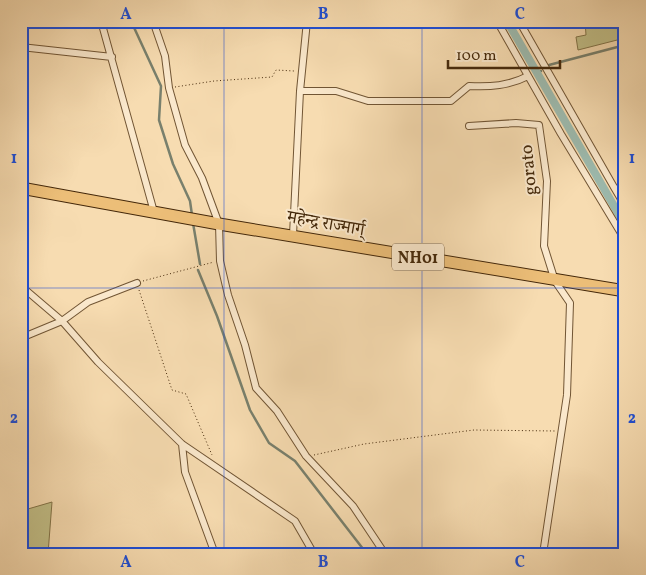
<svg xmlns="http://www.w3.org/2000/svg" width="646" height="575" font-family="Vollkorn,'Noto Serif Devanagari',serif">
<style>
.green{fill:#c2bf88;stroke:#837449}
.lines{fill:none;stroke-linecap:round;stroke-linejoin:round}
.stream{stroke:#79806d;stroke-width:2.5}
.canal{stroke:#9dbbaf;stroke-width:8}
.minor-casing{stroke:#715534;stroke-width:8}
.trunk-casing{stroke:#44280a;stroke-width:13}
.path{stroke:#44280a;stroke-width:1;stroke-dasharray:1 2.5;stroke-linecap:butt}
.minor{stroke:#fae8cc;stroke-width:6}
.trunk{stroke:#ecbe78;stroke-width:11}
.grid{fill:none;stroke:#1d4ed8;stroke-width:1;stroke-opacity:0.55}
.labels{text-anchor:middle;stroke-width:4;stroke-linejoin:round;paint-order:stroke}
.shield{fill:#fae8cc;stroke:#7b6244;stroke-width:1}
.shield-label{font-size:16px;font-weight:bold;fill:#44280a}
.street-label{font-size:18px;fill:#44280a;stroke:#fae8cc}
.neatline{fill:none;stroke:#1d4ed8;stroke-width:2}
.grid-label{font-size:16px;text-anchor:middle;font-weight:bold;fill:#1d4ed8}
</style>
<rect width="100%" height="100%" fill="#f7dcb1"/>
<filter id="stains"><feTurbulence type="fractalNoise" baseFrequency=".004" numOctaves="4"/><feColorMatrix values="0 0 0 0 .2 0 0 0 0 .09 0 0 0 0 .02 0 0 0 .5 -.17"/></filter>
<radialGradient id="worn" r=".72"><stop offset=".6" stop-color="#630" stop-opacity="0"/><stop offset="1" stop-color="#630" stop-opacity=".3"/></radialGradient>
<path class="green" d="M585,21H625V38L578,50L576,37L586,35Z
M52,502L48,554H29L21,525V511Z"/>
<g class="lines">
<path class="stream" d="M131,21L161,86L159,120L173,164L190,201L192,215
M549,65L625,45
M537,72L541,71
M193,223L200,264
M198,270L217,316L250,410L269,443L295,461L367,554"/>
<path class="canal" d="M507,21L625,225"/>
<defs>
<path id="minor" d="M101,21L154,212
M153,21L165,56L169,88L185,145L202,178L219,224L220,261L228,295L245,345L256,388L277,411L306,456L353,506L385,554
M497,21L561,134L625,240
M519,21L615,189
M21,47L112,57
M300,91H336L368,101H451L469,86C490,87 509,86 528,76
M469,126L516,123L539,125L547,181L544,246L555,281L570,303L567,395L543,554
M625,188L615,189L625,206
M293,235L300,91L307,21
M21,286L62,321L98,362L182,444L295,521L314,554
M21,338L62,321L88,302L137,283
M182,444L185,472L215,554
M21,539L26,554"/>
<path id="trunk" d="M21,188L219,224L625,291"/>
</defs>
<use href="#minor" class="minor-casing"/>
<use href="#trunk" class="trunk-casing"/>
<path class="path" d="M175,87L214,81L272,77L276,70L294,71
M143,281L214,262
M139,290L172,390L186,394L212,455
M314,455L364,444L474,430L555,431"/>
<use href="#minor" class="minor"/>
<use href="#trunk" class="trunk"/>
</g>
<path class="grid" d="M224,21V554M422,21V554M21,288H625"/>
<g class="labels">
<rect class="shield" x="392" y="243.5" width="52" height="27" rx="4"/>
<g class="shield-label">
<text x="418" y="263">NH01</text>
</g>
<g class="street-label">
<text transform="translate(528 170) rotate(-95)" y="6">gorato</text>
<text transform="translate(326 223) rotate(10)" y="6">महेन्द्र राज्मार्ग्</text>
</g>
</g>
<rect width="646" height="575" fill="none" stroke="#f7dcb1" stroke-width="55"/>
<path d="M448 60v8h112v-8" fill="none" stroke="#44280a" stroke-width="2.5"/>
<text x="456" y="60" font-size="15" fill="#44280a" stroke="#fae8cc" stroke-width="4" paint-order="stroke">100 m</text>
<rect x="28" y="28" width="590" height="520" class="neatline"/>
<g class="grid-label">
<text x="126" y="19">A</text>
<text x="323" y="19">B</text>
<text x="520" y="19">C</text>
<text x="14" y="163">1</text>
<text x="632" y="163">1</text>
<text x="14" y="423">2</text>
<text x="632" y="423">2</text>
<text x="126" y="567">A</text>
<text x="323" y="567">B</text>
<text x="520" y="567">C</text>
</g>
<rect width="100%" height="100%" filter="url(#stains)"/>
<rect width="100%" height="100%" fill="url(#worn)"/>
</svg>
